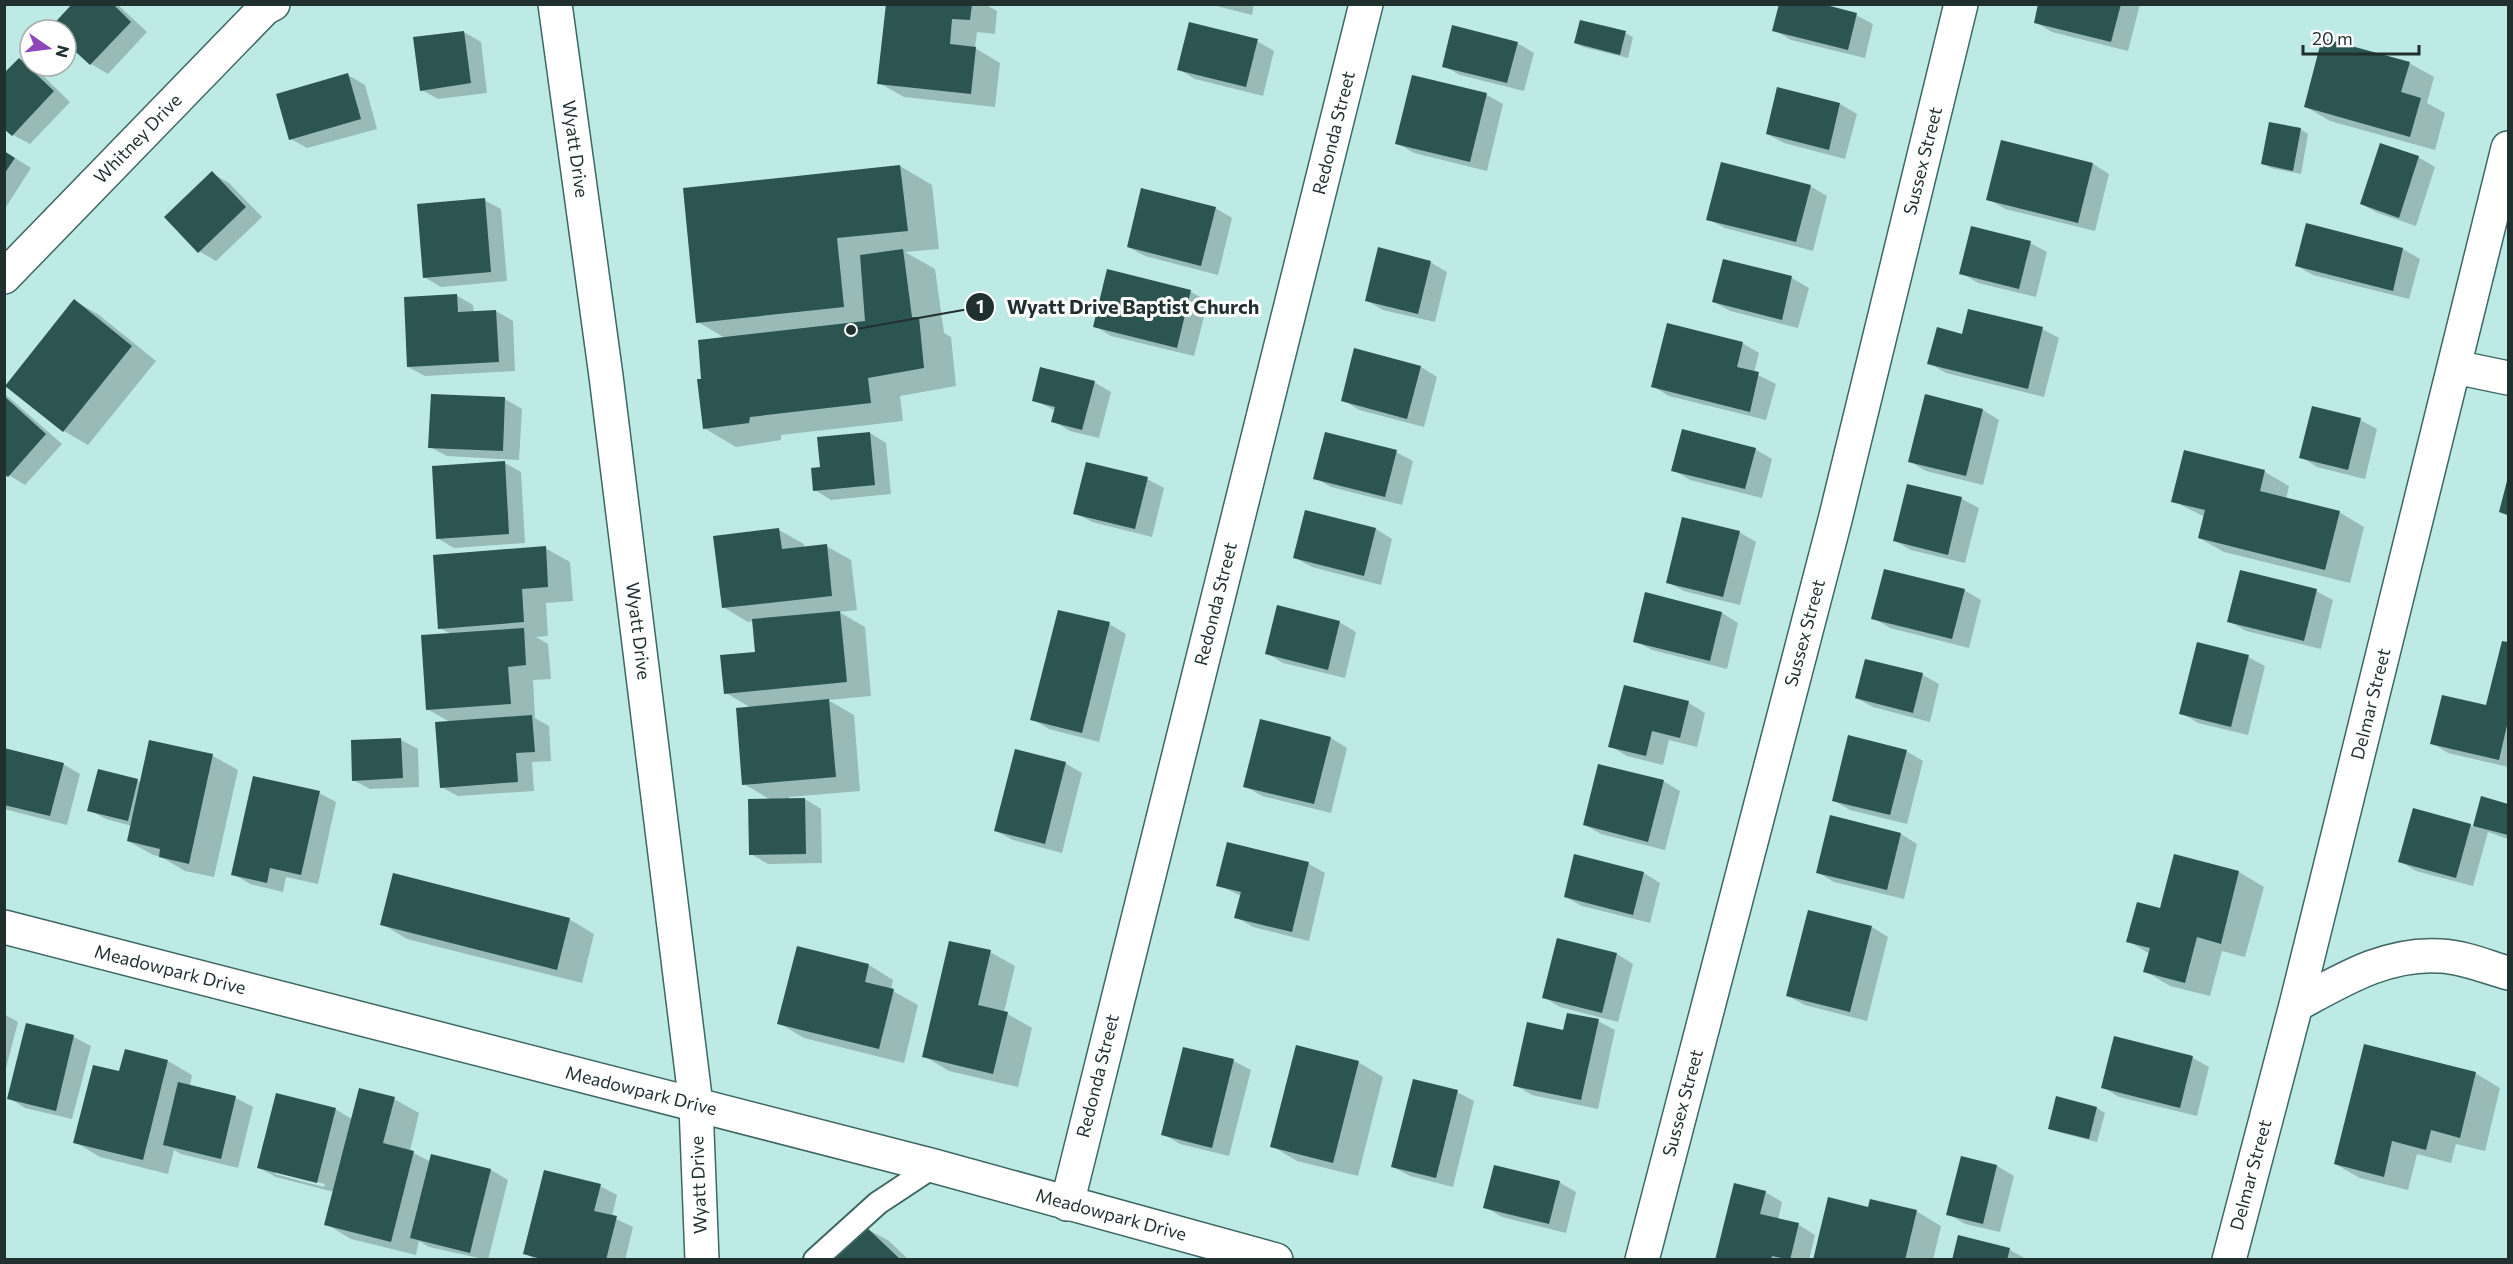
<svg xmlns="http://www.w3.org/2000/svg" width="2513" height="1264" font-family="Commissioner,sans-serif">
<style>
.shadow{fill:#0003;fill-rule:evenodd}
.building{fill:#2c5451}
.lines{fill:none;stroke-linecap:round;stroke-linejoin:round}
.service-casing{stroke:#3e6663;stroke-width:26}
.minor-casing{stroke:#3e6663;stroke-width:36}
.tertiary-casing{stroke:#3e6663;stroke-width:36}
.service{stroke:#fff;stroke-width:22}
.minor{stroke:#fff;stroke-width:33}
.tertiary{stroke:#fff;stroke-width:33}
.labels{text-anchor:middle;stroke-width:6;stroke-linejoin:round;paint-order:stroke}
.street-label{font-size:18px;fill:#1f302f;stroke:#fff}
.leader{fill:none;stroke:#1f302f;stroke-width:2}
.callout-dot{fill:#1f302f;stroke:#fff;stroke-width:2}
.mark-label{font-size:18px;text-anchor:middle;font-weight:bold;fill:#fff}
.callout-label{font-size:20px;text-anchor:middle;font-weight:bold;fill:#1f302f;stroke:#fff;stroke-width:6;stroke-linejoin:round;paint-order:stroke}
</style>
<rect width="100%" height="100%" fill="#beeae5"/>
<path class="shadow" d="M74,4H117L147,32L108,74L91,64L66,41V30H55Z
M888,4H985L997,11L995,34L977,32L975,48L1000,63L995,107L904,97L879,83Z
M1209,4H1254L1252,15Z
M2040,4H2140L2128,51L2052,32L2035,22Z
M1856,15L1873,24L1865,58L1791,40L1774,30Z
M464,32L481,42L487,93L438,99L422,90Z
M1625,33L1633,37L1628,58L1583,47L1575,43Z
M1257,41L1274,51L1263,96L1195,79L1178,69Z
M1517,43L1534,53L1524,91L1460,75L1444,66Z
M19,60L36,69L70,102L30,144L13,135Z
M2409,63L2434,77L2427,103L2445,113L2435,150L2330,121L2306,107Z
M348,75L365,85L377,129L307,148L291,139Z
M1778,89L1840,104L1857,114L1845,159L1784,143L1767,134Z
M1487,95L1503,104L1487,171L1414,153L1397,143Z
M2300,129L2308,134L2301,174L2271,168L2263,164Z
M4,151L31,168L6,207L4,206Z
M2418,157L2435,167L2416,226L2378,213L2361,204Z
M2093,164L2109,174L2095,231L2005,209L1988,199Z
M900,166L932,185L939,249L905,252L935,269L944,333L951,337L956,386L900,396L903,421L781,435V440L736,447L704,428L703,380L725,338L698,322Z
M212,173L229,183L262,217L216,261L199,251Z
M1810,186L1827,196L1813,251L1725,228L1708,219Z
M484,200L501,209L507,281L441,287L424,277Z
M1215,208L1232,218L1218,275L1145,256L1128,247Z
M2307,225L2403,249L2420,259L2409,299L2313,275L2297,266Z
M2030,243L2047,252L2036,297L1978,283L1961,273Z
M1724,261L1792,278L1809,288L1798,328L1730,311L1714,302Z
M1430,262L1447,272L1435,322L1383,310L1366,300Z
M1108,271L1191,292L1208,301L1194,356L1111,336L1095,326Z
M456,295L473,305L474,312L496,311L513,321L515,371L425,376L408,367Z
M75,301L99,315L156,361L88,445L64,431Z
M2042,329L2059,338L2044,397L1946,373L1929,363L1963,336Z
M1742,343L1759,353L1754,373L1776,384L1766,420L1669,396L1652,386Z
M1421,367L1437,377L1424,427L1359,410L1343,400Z
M1094,382L1111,392L1099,438L1070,431L1053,421L1056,411L1034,400Z
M4,393L62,444L25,485L4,472Z
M505,399L522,409L519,460L447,456L430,447Z
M1983,410L1999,420L1983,485L1926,471L1909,461Z
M2360,420L2377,429L2365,479L2317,467L2301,457Z
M870,433L886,443L891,494L831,500L815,490L822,468Z
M1755,449L1772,459L1762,498L1690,480L1673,470Z
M1396,452L1413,461L1402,505L1331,487L1315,478Z
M505,463L521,472L525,543L454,548L437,538Z
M2265,472L2289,486L2286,499L2339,512L2364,527L2350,583L2224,552L2199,538L2205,517L2173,501Z
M1147,479L1164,488L1152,537L1092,522L1075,513Z
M2508,479V516L2500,512Z
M1908,485L1962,499L1979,508L1965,563L1911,550L1894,540Z
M1376,529L1392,539L1381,585L1312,567L1295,558Z
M779,530L804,544V548L826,546L851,560L857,610L839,612L865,627L871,696L828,700L854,715L860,791L789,797V800L805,799L821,809L822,863L768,864L751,854L771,800L744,784L751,708L726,693L757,653L754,621L748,622L723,607Z
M1739,532L1756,542L1740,605L1684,591L1667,582Z
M545,548L570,562L573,601L546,603L548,636L536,637L548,644L551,679L533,680L535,718L549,726L551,761L532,762L534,791L458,796L441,787L450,722L427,709L451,634L440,628Z
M1964,590L1981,600L1969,648L1890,628L1873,618Z
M2316,591L2333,600L2321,649L2246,631L2229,621Z
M1722,613L1738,623L1727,669L1652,650L1635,641Z
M1339,622L1356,632L1345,678L1283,663L1266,653Z
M1109,624L1126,634L1099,742L1049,729L1032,719Z
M2503,642L2508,644V767L2448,753L2432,743L2487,707Z
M2248,657L2265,666L2248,735L2198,723L2181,713Z
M1866,661L1923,675L1939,684L1930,722L1873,707L1856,698Z
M1625,687L1689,703L1705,713L1697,747L1669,740L1663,765L1627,756L1610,746Z
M1261,721L1331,738L1347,748L1331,813L1262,796L1245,786Z
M401,740L418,749L419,787L370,789L353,780Z
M151,742L213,756L238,770L214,877L185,871L161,857L153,855L128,841L132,826L106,819L89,810L99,771L141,782Z
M4,750L63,764L80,774L67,825L4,809Z
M1906,751L1923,761L1907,824L1850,810L1833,800Z
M1065,763L1082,773L1062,853L1013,840L996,831Z
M1663,781L1680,791L1665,850L1601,834L1585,825Z
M319,793L336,802L318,884L286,877L283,892L250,884L233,874Z
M2482,798L2508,806V839L2488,832L2473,886L2416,871L2400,861L2470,825L2474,827Z
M1901,834L1917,844L1904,899L1834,882L1817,872Z
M1228,844L1309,864L1325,873L1309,941L1253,927L1236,917L1241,896L1218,885Z
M2175,856L2239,872L2264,887L2245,957L2222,951L2210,996L2170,986L2145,971L2150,954L2128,941L2161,910Z
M1644,873L1660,883L1650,923L1582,906L1565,897Z
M569,919L594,934L582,983L407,939L382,924Z
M1872,927L1888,937L1867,1021L1805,1005L1788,996Z
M1558,940L1617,954L1633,964L1618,1022L1560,1007L1543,997Z
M990,952L1015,966L1004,1012L1032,1028L1018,1087L949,1071L924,1056Z
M869,965L893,980L891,990L918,1005L904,1063L804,1038L779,1023Z
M4,1014L18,1022L4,1076Z
M1598,1021L1615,1030L1598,1109L1532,1095L1515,1085L1564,1032Z
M27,1025L74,1037L91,1046L72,1119L25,1108L9,1098Z
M2115,1038L2193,1058L2209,1067L2197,1116L2119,1097L2102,1087Z
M1184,1048L1234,1061L1251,1070L1229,1156L1180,1144L1163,1134Z
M168,1061L192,1075L190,1086L236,1098L253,1107L238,1168L181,1154L174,1150L168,1174L100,1157L75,1142L120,1073Z
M1358,1062L1383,1077L1358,1176L1297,1161L1272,1146Z
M2475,1073L2500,1088L2485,1151L2456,1144L2451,1163L2417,1154L2408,1190L2360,1178L2335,1164Z
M1457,1092L1474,1101L1453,1187L1410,1176L1393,1167Z
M394,1099L419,1113L410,1151L431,1162L433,1155L491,1170L508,1180L488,1260L429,1247L419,1241L416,1255L351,1239L326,1224L334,1192L276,1177L259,1168L335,1109L352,1119ZM275,1171L325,1184L324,1187L275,1174Z
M2097,1108L2105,1113L2097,1142L2058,1132L2050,1128Z
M1962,1158L1997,1166L2014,1176L2000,1232L1965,1224L1948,1214Z
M1559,1182L1576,1192L1566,1233L1502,1217L1485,1207Z
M600,1186L617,1195L612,1217L633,1227L625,1260H536L525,1253Z
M1765,1192L1782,1202L1778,1220L1799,1225L1815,1235L1809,1260H1716Z
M1869,1209L1916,1211L1941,1226L1933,1260H1815Z
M864,1227L889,1241L909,1260H834Z
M1959,1237L2010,1250L2026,1259L1953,1260Z"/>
<path class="building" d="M72,4H113L131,22L90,65L66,43V30H52L50,28Z
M886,4H972L970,20L952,19L950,44L976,47L971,94L877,84Z
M1779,4H1822L1857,13L1848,50L1772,31Z
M2038,4H2121L2111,42L2034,23Z
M1580,20L1626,31L1620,55L1574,43Z
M1189,22L1258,39L1246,87L1177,70Z
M1452,25L1518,42L1507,83L1442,67Z
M464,31L471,83L420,91L413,37Z
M2322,38L2410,62L2401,92L2421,98L2410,137L2304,107Z
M19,58L54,91L12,136L4,129V73Z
M348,73L361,119L289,140L276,94Z
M1412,75L1487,93L1470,162L1395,144Z
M1777,87L1840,103L1829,150L1766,134Z
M2269,122L2301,128L2293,171L2261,164Z
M2001,140L2093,163L2078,223L1986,200Z
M2380,143L2419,156L2399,218L2360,204Z
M4,151L15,158L4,174Z
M1721,162L1811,185L1796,242L1706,220Z
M900,165L908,231L837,238L844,307L696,323L683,188Z
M212,171L246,207L198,253L164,217Z
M1141,188L1216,207L1201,266L1127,247Z
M485,198L491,272L423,278L417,204Z
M2306,223L2403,248L2393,291L2295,266Z
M1971,226L2031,241L2019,289L1959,274Z
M1378,247L1431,261L1418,314L1365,301Z
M903,249L912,317H919L924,368L868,378L871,403L750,417L749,423L703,429L697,379H701L698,340L865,321L860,255Z
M1723,259L1792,276L1782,320L1712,302Z
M1107,269L1191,290L1177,348L1093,327Z
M457,294L458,312L496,310L499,362L407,367L404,297Z
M74,299L132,346L63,432L5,386Z
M1968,309L2043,327L2028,389L1927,364L1937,327L1962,334Z
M1667,323L1743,342L1737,367L1759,372L1750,412L1651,387Z
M1354,348L1421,366L1407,419L1341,401Z
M1040,367L1095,381L1082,430L1051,422L1055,407L1032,401Z
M431,394L505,397L503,451L428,448Z
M1925,394L1983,409L1966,476L1908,462Z
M4,396L46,434L8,477L4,474Z
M2312,406L2361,418L2348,470L2299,458Z
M1682,429L1756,448L1745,489L1671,471Z
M870,432L875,485L813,491L811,468L820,467L817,437Z
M1325,432L1397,450L1385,497L1313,479Z
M2184,450L2265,470L2260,491L2340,511L2325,570L2198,538L2205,510L2171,502Z
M505,461L509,534L436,539L432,466Z
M1086,462L1148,477L1135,529L1073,514Z
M2508,477V515L2499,512Z
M1907,484L1962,497L1948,555L1893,541Z
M1305,510L1376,528L1364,576L1293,558Z
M1682,517L1740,531L1723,597L1666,583Z
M779,528L782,549L827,544L832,596L722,608L713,536Z
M546,546L548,587L522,589L524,622L438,629L433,555Z
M1884,569L1965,589L1952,639L1871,619Z
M2240,570L2317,589L2304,641L2227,622Z
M1645,592L1722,612L1710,661L1633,642Z
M1277,605L1340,621L1328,670L1265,654Z
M1058,610L1110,622L1082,733L1030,720Z
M840,611L847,682L724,694L720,655L755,652L752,619Z
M524,628L526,665L508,667L511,704L426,710L421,635Z
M2502,641L2508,642V721L2499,760L2430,744L2442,695L2486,705Z
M2197,642L2249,655L2231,727L2179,714Z
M1865,659L1923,673L1913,713L1855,698Z
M1624,685L1689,701L1680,738L1652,731L1646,756L1608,747Z
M829,699L836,777L742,785L736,708Z
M532,715L535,752L516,753L518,782L440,788L435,722Z
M1260,719L1331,737L1314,804L1243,787Z
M1848,735L1907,750L1890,815L1832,801Z
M401,738L403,778L352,781L351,740Z
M149,740L213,754L189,864L159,857L160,849L127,841Z
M4,748L64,763L50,816L4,805Z
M1015,749L1066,762L1045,844L994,831Z
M1598,764L1664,780L1648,842L1583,825Z
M98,769L138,779L128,821L87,811Z
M253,776L320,791L301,875L270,868L267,883L231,875Z
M2481,796L2508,804V835L2473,826Z
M805,798L806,854L749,855L748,799Z
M2413,808L2471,824L2456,878L2398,862Z
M1830,815L1901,833L1887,890L1816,873Z
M1227,842L1309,862L1292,932L1234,918L1241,892L1216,886Z
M1574,854L1644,872L1633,915L1564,897Z
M2174,854L2239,871L2221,944L2197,937L2185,983L2143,972L2150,948L2126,942L2137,902L2160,908Z
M393,873L570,918L557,970L380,925Z
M1808,910L1872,926L1850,1012L1786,996Z
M1557,938L1617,953L1602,1013L1542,998Z
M949,941L991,950L978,1005L1008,1012L993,1074L922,1057Z
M797,946L869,964L865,982L894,989L879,1049L777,1024Z
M1567,1013L1599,1019L1581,1100L1513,1086L1527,1022L1563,1030Z
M26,1023L74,1035L56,1111L7,1099Z
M2114,1036L2193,1056L2180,1108L2101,1088Z
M2364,1044L2476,1072L2460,1138L2431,1130L2426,1150L2392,1141L2384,1177L2334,1164Z
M1296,1045L1359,1061L1333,1163L1270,1147Z
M1183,1047L1234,1059L1212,1148L1161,1135Z
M125,1049L168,1060L143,1160L73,1143L93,1065L119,1071Z
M1413,1079L1458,1090L1436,1178L1391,1167Z
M178,1082L236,1096L221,1159L163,1145Z
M359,1088L395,1097L383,1143L414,1151L391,1242L324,1225Z
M276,1093L336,1108L317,1183L257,1168Z
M2056,1096L2097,1107L2089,1139L2048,1129Z
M431,1154L491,1169L470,1253L410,1238Z
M1961,1156L1997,1165L1983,1224L1946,1215Z
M1494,1165L1560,1181L1549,1224L1483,1208Z
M544,1170L601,1184L594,1211L617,1216L606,1260H545L523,1254Z
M1734,1183L1766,1191L1760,1214L1799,1223L1790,1260L1772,1256L1771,1260H1715Z
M1828,1197L1868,1207L1870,1199L1917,1210L1905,1260H1813Z
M864,1225L901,1260H832Z
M1958,1235L2010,1248L2007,1260H1952Z"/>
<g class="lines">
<defs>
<path id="service" d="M815,1260L878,1203L934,1166"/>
<path id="minor" d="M555,4L606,376L696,1105L702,1260
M4,277L265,8L273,4
M2455,367L2508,378
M2296,1005C2342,980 2387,952 2441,956C2463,957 2487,967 2508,973
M1067,1204L1366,4
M1642,1260L1835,520L1961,4
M2229,1260L2296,1005L2508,148"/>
<path id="tertiary" d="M4,927L934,1166L1276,1260"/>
</defs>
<use href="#service" class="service-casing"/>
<use href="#minor" class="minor-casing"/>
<use href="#tertiary" class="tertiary-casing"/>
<use href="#service" class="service"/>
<use href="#minor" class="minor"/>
<use href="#tertiary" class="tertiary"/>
</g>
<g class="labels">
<g class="street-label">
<text transform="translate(1334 133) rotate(-76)" y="6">Redonda Street</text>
<text transform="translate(138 139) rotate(-46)" y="6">Whitney Drive</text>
<text transform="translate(575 149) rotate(82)" y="6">Wyatt Drive</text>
<text transform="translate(1923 161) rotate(-76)" y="6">Sussex Street</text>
<text transform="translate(1216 604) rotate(-76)" y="6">Redonda Street</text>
<text transform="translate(638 631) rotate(83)" y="6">Wyatt Drive</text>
<text transform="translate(1805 633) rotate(-75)" y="6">Sussex Street</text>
<text transform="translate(2371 704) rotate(-76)" y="6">Delmar Street</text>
<text transform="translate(170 970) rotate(14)" y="6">Meadowpark Drive</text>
<text transform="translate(1098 1076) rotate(-76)" y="6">Redonda Street</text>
<text transform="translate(641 1091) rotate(14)" y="6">Meadowpark Drive</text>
<text transform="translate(1683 1103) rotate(-75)" y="6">Sussex Street</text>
<text transform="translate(2251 1175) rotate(-75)" y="6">Delmar Street</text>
<text transform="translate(699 1185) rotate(-92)" y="6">Wyatt Drive</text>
<text transform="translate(1111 1215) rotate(15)" y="6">Meadowpark Drive</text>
</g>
</g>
<path class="leader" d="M851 330L980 307"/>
<g class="callout-dot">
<circle cx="851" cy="330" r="6"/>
<circle cx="980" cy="307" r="15"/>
</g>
<g class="mark-label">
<text x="980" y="313">1</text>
</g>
<g class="callout-label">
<text x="1133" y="314">Wyatt Drive Baptist Church</text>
</g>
<rect width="2513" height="1264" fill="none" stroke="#1f302f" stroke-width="12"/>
<g transform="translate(48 48) rotate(104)"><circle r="28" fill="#ffffff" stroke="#a5acac" stroke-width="1.5"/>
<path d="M0-4.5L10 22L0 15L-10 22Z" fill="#8e47b9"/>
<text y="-9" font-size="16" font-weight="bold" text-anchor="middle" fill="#1f302f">N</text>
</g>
<path d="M2303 45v9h116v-9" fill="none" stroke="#1f302f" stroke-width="3"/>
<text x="2312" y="45" font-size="18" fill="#1f302f" stroke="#ffffff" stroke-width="4.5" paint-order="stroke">20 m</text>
</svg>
